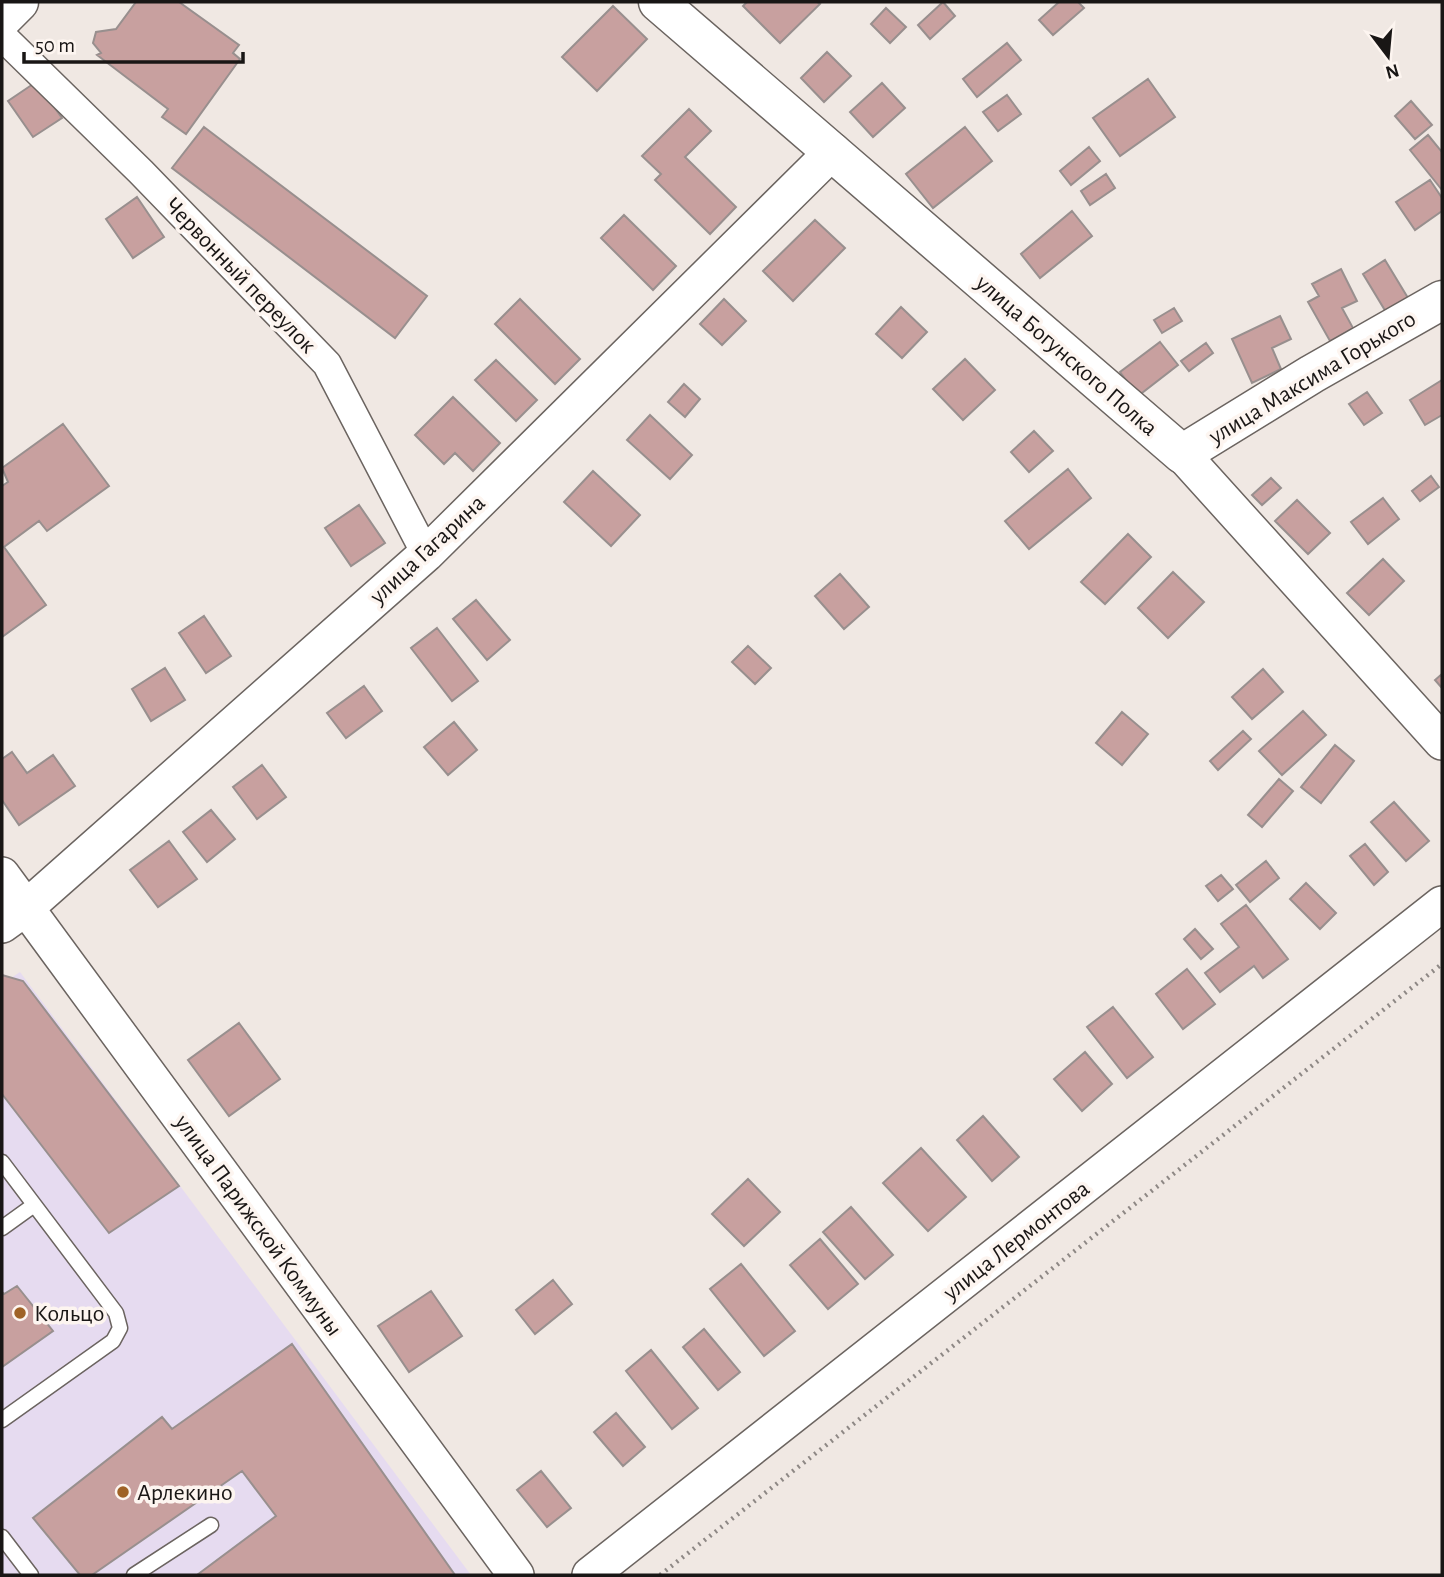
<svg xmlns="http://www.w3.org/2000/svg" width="1444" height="1577" font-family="'Alegreya Sans',sans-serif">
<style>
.commercial{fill:#e6dbf0}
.building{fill:#c8a09f;stroke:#988f8e;stroke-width:2}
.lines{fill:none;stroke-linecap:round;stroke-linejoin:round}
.service-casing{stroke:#6b6460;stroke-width:17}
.minor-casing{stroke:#6b6460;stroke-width:31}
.tertiary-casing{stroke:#6b6460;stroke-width:38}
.secondary-casing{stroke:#6b6460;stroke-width:41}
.path{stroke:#8e8885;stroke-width:4.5;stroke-dasharray:2 5;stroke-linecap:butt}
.service{stroke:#fff;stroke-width:14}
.minor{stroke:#fff;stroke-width:28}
.tertiary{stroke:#fff;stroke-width:35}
.secondary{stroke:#fff;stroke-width:38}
.poi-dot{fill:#9f6226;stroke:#fdf5f0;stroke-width:2.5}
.labels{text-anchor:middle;stroke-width:7;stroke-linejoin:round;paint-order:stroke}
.street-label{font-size:24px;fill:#191615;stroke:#fdf5f0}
.poi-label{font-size:24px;fill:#191615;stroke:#fdf5f0;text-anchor:start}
</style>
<rect width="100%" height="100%" fill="#f0e8e3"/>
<path class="commercial" d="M20,972L471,1575H2V984Z"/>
<path class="building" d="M136,2H179L239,45L233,53L240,59L186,134L162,117L168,109L97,55L101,53L93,43L96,32L116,29Z
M747,2H817L820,4L780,43L743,6Z
M943,2L955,16L930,39L918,25Z
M1059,2H1078L1084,8L1053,35L1039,20Z
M613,6L647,39L597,91L562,57Z
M886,8L906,27L890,43L871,24Z
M1007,43L1021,60L977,97L963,79Z
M827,52L851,76L824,102L801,78Z
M1148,79L1175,117L1120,156L1093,118Z
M36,82L62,118L33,137L8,101Z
M882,83L905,108L873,137L850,112Z
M1007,95L1021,114L998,131L983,112Z
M1411,101L1432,125L1415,139L1395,116Z
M689,109L711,131L685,157L736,207L710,234L655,180L661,174L642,156Z
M204,127L427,296L395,338L172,168Z
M965,127L992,161L933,208L906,174Z
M1428,135L1442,152V190L1410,150Z
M1089,147L1100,161L1071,185L1060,171Z
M1106,174L1115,188L1090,205L1081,191Z
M1430,180L1442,198V211L1415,230L1396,202Z
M137,197L164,237L133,258L106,219Z
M1072,211L1092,236L1040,278L1021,254Z
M624,215L676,266L653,290L601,238Z
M815,220L845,248L793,301L763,271Z
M1385,260L1408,298L1386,312L1363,274Z
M1341,269L1357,301L1342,308L1353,328L1330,341L1308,302L1319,296L1312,284Z
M520,299L580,359L555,384L495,324Z
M724,299L746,321L722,345L700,324Z
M901,307L927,332L902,358L876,334Z
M1174,308L1182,321L1162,333L1154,320Z
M1280,316L1291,339L1272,348L1281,369L1252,383L1232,339Z
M1160,342L1178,365L1138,396L1120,372Z
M1206,343L1213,353L1189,371L1181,361Z
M965,359L995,390L963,420L933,389Z
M496,360L537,400L516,421L475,380Z
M1442,380V415L1425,425L1410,400Z
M684,384L700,399L685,417L668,402Z
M1367,392L1382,413L1364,425L1349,404Z
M453,397L500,443L473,471L455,453L444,464L415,435Z
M650,415L692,455L670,479L627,440Z
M63,424L109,486L47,531L39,521L4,547L46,605L2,637V486L8,482L2,468Z
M1034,431L1053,451L1029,472L1011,452Z
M1068,469L1091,498L1029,549L1005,521Z
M593,471L640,515L611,546L564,502Z
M1431,476L1439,487L1420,501L1412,491Z
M1271,478L1281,488L1262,505L1252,495Z
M1383,498L1399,519L1368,544L1351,522Z
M1297,500L1330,533L1308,554L1275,521Z
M359,505L385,543L351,566L325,528Z
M1128,534L1151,557L1105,604L1081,582Z
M1383,559L1404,581L1369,615L1347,593Z
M1173,572L1204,602L1168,638L1138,608Z
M840,574L869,607L844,629L815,596Z
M476,600L510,640L487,660L453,619Z
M204,616L231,656L206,673L179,633Z
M437,628L478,681L452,701L411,648Z
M748,646L771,668L755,684L732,662Z
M165,668L185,700L151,721L132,689Z
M1263,669L1283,692L1252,719L1232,697Z
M1442,674V688L1435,680Z
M364,686L382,711L346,738L327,713Z
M1303,711L1326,735L1282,775L1259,751Z
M1122,712L1148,734L1122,765L1096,743Z
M454,722L477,750L448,775L424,747Z
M1243,731L1251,739L1218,770L1210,761Z
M1335,745L1354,761L1321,803L1301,787Z
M12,752L27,773L53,755L75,786L19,825L2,800V759Z
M262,765L286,797L257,819L233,787Z
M1279,779L1293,791L1262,827L1248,815Z
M1394,802L1429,841L1406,861L1371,822Z
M211,810L235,839L207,862L183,832Z
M169,841L197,879L158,907L130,870Z
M1365,844L1388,872L1374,885L1350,856Z
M1266,861L1279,878L1250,902L1236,885Z
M1221,875L1233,889L1218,901L1206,886Z
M1306,883L1336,913L1320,929L1290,899Z
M1246,905L1288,959L1263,978L1254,966L1220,992L1205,973L1239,947L1221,924Z
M1195,929L1213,949L1201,959L1184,939Z
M1187,969L1215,1004L1183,1029L1156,994Z
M2,975L23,981L179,1186L109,1233L2,1094Z
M1113,1007L1153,1057L1127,1078L1087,1027Z
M239,1023L280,1079L229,1116L188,1060Z
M1085,1052L1112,1084L1082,1111L1054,1079Z
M983,1116L1019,1157L992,1181L957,1140Z
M921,1148L966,1197L928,1231L883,1183Z
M748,1179L780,1212L744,1246L712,1214Z
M851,1207L893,1255L865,1279L823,1232Z
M820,1239L858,1284L828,1309L790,1265Z
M741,1264L795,1331L764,1356L710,1289Z
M553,1280L572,1304L535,1334L516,1310Z
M17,1286L53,1331L2,1367V1292L4,1294Z
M431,1291L462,1336L409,1372L378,1326Z
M704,1329L740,1372L718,1390L683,1347Z
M292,1344L455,1575H197L276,1516L242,1471L92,1575H80L33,1518L162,1417L172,1429Z
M651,1350L698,1408L672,1429L626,1371Z
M616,1413L645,1447L623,1466L594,1432Z
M541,1471L571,1508L547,1527L517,1490Z"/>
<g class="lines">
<defs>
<path id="service" d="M2,1162L116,1313L120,1328L113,1341L2,1420
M2,1228L34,1205
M2,1537L31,1575
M134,1575L211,1525"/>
<path id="minor" d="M2,36L141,172L327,364L426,554"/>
<path id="tertiary" d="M1182,454L1442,742
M2,875L516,1575
M2,925L27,907L426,554L833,151
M590,1575L1442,904"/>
<path id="secondary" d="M658,2L1182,454L1312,374L1442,300
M2,19L19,2"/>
</defs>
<use href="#service" class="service-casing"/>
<use href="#minor" class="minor-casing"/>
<use href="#tertiary" class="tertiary-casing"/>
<use href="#secondary" class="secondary-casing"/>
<path class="path" d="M660,1575L1442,964"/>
<use href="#service" class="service"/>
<use href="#minor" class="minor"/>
<use href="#tertiary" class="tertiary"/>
<use href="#secondary" class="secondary"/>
</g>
<g class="poi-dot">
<circle cx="20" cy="1313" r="7"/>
<circle cx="123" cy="1492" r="7"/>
</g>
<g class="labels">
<g class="street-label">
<text transform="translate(241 275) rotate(46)" y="8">Червонный переулок</text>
<text transform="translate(1067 355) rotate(41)" y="8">улица Богунского Полка</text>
<text transform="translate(1312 377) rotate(-31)" y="8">улица Максима Горького</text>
<text transform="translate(427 549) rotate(-43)" y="8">улица Гагарина</text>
<text transform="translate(259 1225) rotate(54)" y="8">улица Парижской Коммуны</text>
<text transform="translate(1016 1240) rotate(-38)" y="8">улица Лермонтова</text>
</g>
<g class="poi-label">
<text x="34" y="1321">Кольцо</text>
<text x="137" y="1500">Арлекино</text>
</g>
</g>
<rect width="1444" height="1577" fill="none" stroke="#191615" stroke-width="7"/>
<g transform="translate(1388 56) rotate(164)" stroke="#fdf5f0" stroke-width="5" paint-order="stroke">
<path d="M0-5L12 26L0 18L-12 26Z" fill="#191615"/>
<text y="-10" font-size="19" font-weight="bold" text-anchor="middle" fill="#191615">N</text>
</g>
<path d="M24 52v10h219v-10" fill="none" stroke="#191615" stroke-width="3.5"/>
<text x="35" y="52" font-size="21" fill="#191615" stroke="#fdf5f0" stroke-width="5" paint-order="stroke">50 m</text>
</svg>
